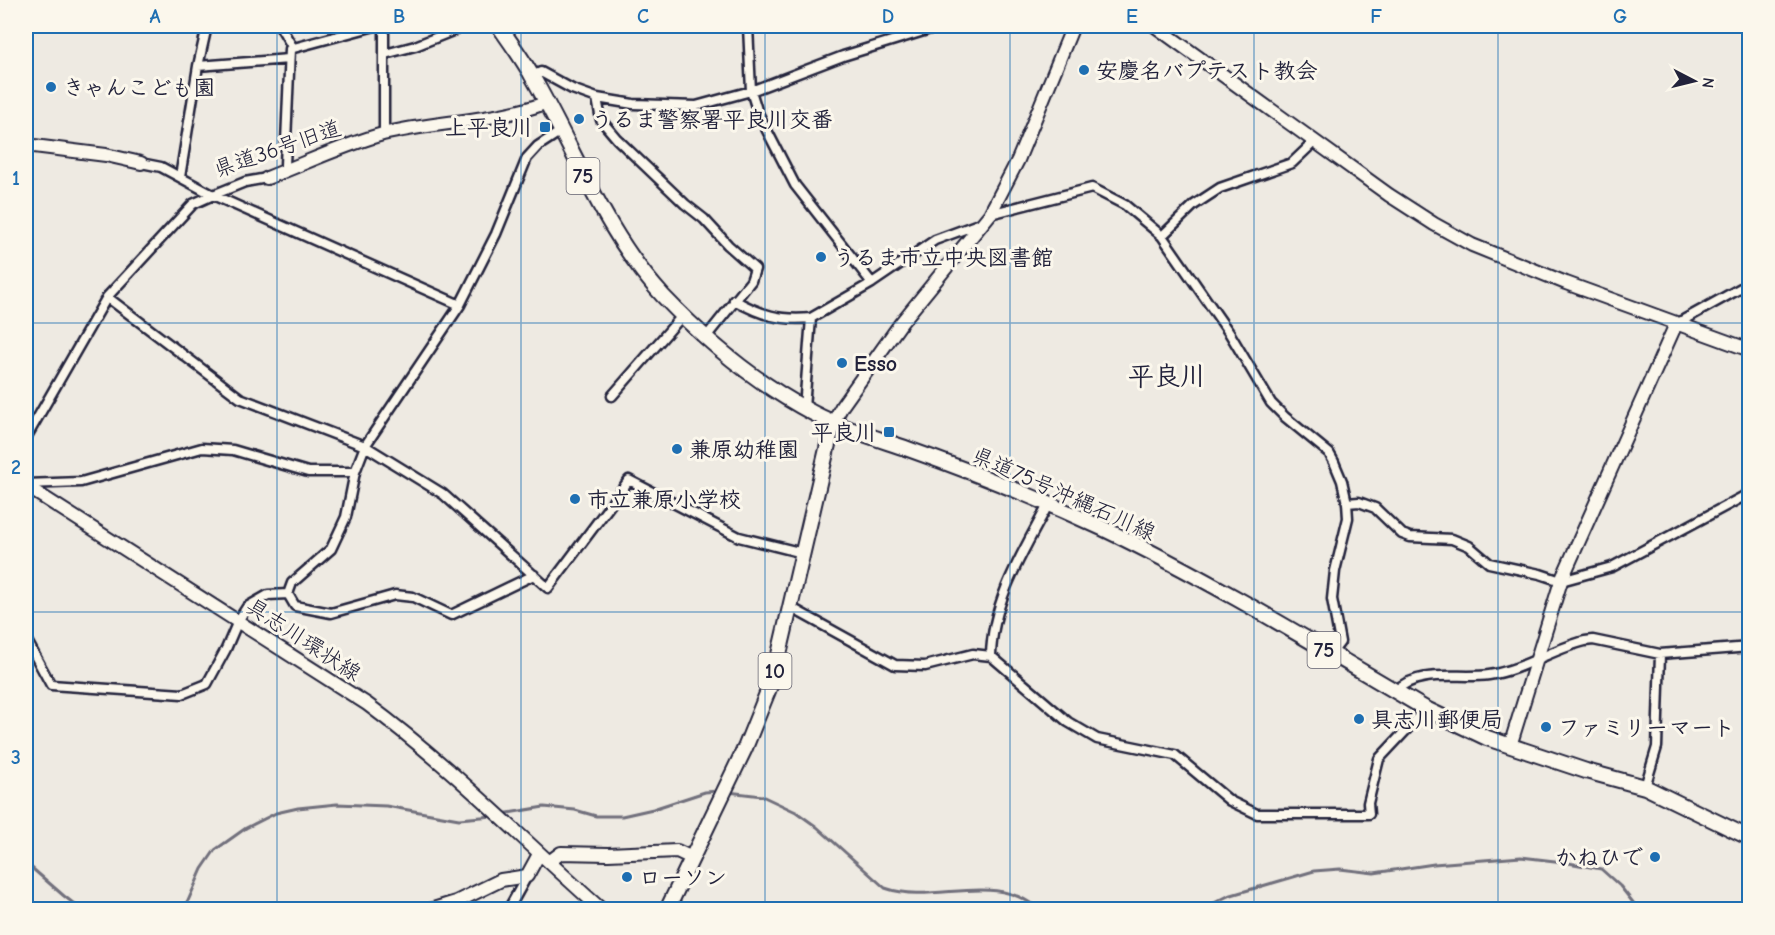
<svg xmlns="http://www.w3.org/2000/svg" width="1775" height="935" font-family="'Comic Neue','Klee One',sans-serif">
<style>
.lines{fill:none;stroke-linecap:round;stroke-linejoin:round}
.stream{stroke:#716f7c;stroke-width:3}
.street-casing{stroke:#22223b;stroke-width:13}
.secondary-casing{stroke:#22223b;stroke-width:16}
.primary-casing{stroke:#22223b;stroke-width:18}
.street{stroke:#fbf7ec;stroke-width:8}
.secondary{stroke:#fbf7ec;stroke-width:12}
.primary{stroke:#fbf7ec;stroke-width:14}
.grid{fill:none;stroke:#1f6fb2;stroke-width:1.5;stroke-opacity:0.55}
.poi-dot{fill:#1f6fb2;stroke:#fbf7ec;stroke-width:2}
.labels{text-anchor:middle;stroke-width:6;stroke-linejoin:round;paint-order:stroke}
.shield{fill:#fbf7ec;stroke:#636270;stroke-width:1.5}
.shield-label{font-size:21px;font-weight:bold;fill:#22223b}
.poi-label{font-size:22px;font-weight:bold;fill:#22223b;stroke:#fbf7ec;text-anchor:start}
.street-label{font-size:22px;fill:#22223b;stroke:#fbf7ec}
.quarter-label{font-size:26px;font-weight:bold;fill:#22223b;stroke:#fbf7ec}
.neatline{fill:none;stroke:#1f6fb2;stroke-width:2}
.grid-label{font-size:20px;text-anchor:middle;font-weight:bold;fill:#1f6fb2}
</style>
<rect width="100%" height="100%" fill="#eeeae2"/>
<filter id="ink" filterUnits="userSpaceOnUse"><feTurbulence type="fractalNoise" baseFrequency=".0167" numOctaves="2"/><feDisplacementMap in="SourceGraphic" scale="12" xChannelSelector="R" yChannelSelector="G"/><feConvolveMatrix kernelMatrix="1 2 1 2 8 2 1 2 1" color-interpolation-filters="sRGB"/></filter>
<g filter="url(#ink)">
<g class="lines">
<path class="stream" d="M728,792L762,796L796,812L817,827L885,888C936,906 992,869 1040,910
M502,814L544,807L575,810L596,816H622L653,809L705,792L718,791
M26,863L64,896L82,910
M184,910L202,869L215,850L246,828L276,813L298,808L337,804L386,806L459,819L493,816
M1200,910L1228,896L1314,871L1340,869L1374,873L1434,864L1521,857L1563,862L1601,869L1620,886L1639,910"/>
<defs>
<path id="street" d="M280,26L293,48
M384,26V134
M748,26L751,91L758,113L795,185L872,283
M385,54L415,46L465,26
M198,66L289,59
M532,76L541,72L572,89L597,98L633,104L696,106L751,91L843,56L940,26
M597,98L601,120L617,139L685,204L704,219L728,245L755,269L751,281L706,337
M141,163L161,167L213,195L245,182L267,178
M288,170L285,165L290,49L375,26
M180,177L198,66L207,26
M990,214L1092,188L1125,205L1162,236L1230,334L1271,403L1285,417L1329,453L1334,462L1342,481L1347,503L1348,518L1335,571L1332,599L1340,642L1331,654
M1162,236L1194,205L1220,188L1292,163L1314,142
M107,297L240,398L365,446L443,494L548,588L629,480L739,537L803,553
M734,300C761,315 780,321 811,318
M1676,324L1750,283
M612,396L682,316
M804,408L811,318L872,283L935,240L981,223
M26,438L107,297L193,204L213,195L460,305
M26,484L81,482L202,448L233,450L308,472H355
M1347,503L1359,502L1375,508L1402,534L1410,537L1452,539L1469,546L1489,563L1540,574L1561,581L1612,567L1750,493
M288,594L292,583L331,549L346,517L355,472L365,446L460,305L496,234L527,158L538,146L561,131
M288,594L295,606L331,613L395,595L413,597L451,615L534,575
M790,607L895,665L925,666L973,654L991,656L1068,722L1097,739L1175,755L1230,801L1257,814H1369L1368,803L1379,759L1426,709
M26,639L51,685L182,694L207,684L226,649L238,621L247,607L268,595L288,594
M991,656C992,601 1023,552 1048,505
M1395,691C1420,668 1458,679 1489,675C1523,670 1552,649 1585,641L1593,640L1660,654L1750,647
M1645,787L1657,747L1660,654
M508,910L527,876"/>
<path id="secondary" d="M1155,26L1389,195L1434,224L1472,245L1566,283L1750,350
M26,145L106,155L141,163
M267,178C306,163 343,145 383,134C436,121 495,122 545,103
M833,423L842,406L901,323L990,214L1018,160L1073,26
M26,486L367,704C451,766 524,841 602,910
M1510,746L1561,581L1676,324
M549,862L561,853L608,854L677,851L692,858
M430,910L456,902L501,880L527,876L539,854"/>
<path id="primary" d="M499,26C510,42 522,58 532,76C575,150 604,232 663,296C706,341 758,384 813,413C844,429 876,438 908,449C973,472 1040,499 1102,528C1213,581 1320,647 1426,709L1487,738L1586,771L1645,787L1750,838
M667,910L745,748L774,676L833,423"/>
</defs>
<use href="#street" class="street-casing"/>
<use href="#secondary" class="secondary-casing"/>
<use href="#primary" class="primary-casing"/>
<use href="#street" class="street"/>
<use href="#secondary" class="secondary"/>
<use href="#primary" class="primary"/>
</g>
</g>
<path class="grid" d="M277,26V910M521,26V910M765,26V910M1010,26V910M1254,26V910M1498,26V910M26,323H1750M26,612H1750"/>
<g class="poi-dot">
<circle cx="1084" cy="70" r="6"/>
<circle cx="51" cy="87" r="6"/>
<circle cx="579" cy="119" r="6"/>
<rect x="539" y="121" width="12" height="12" rx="3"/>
<circle cx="821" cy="257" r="6"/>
<circle cx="842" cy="363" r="6"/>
<rect x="883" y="426" width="12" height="12" rx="3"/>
<circle cx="677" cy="449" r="6"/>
<circle cx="575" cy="499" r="6"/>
<circle cx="1359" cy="719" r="6"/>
<circle cx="1546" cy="727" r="6"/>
<circle cx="1655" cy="857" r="6"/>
<circle cx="627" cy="877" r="6"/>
</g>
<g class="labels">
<g class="shield">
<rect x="566.5" y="158" width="33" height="36" rx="4.5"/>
<rect x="1307.5" y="632" width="33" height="36" rx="4.5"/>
<rect x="758.5" y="653" width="33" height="36" rx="4.5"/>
</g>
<g class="shield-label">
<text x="583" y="183">75</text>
<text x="1324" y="657">75</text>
<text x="775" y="678">10</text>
</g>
<g class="poi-label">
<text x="1096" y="78">安慶名バプテスト教会</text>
<text x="63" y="95">きゃんこども園</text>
<text x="591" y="127">うるま警察署平良川交番</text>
<text x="533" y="135" text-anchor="end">上平良川</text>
<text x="833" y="265">うるま市立中央図書館</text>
<text x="854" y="371">Esso</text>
<text x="877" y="440" text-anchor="end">平良川</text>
<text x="689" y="457">兼原幼稚園</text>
<text x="587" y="507">市立兼原小学校</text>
<text x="1371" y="727">具志川郵便局</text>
<text x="1558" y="735">ファミリーマート</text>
<text x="1643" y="865" text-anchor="end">かねひで</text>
<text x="639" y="885">ローソン</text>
</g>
<g class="street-label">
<text transform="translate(277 148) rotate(-19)" y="8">県道36号旧道</text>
<text transform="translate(1064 493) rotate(24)" y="8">県道75号沖縄石川線</text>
<text transform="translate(304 639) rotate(33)" y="8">具志川環状線</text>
</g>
<g class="quarter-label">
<text x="1167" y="385">平良川</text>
</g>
</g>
<rect width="1775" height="935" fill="none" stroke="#fbf7ec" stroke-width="66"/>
<g transform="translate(1694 81) rotate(97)" stroke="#fbf7ec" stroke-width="4.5" paint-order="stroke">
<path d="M0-4.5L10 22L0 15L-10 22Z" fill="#22223b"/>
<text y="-9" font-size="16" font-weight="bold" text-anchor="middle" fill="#22223b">N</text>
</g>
<rect x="33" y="33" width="1709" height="869" class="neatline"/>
<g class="grid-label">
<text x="155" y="23">A</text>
<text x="399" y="23">B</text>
<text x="643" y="23">C</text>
<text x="888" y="23">D</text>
<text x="1132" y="23">E</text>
<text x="1376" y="23">F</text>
<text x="1620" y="23">G</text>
<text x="16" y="185">1</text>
<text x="16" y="474">2</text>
<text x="16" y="764">3</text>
</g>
</svg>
